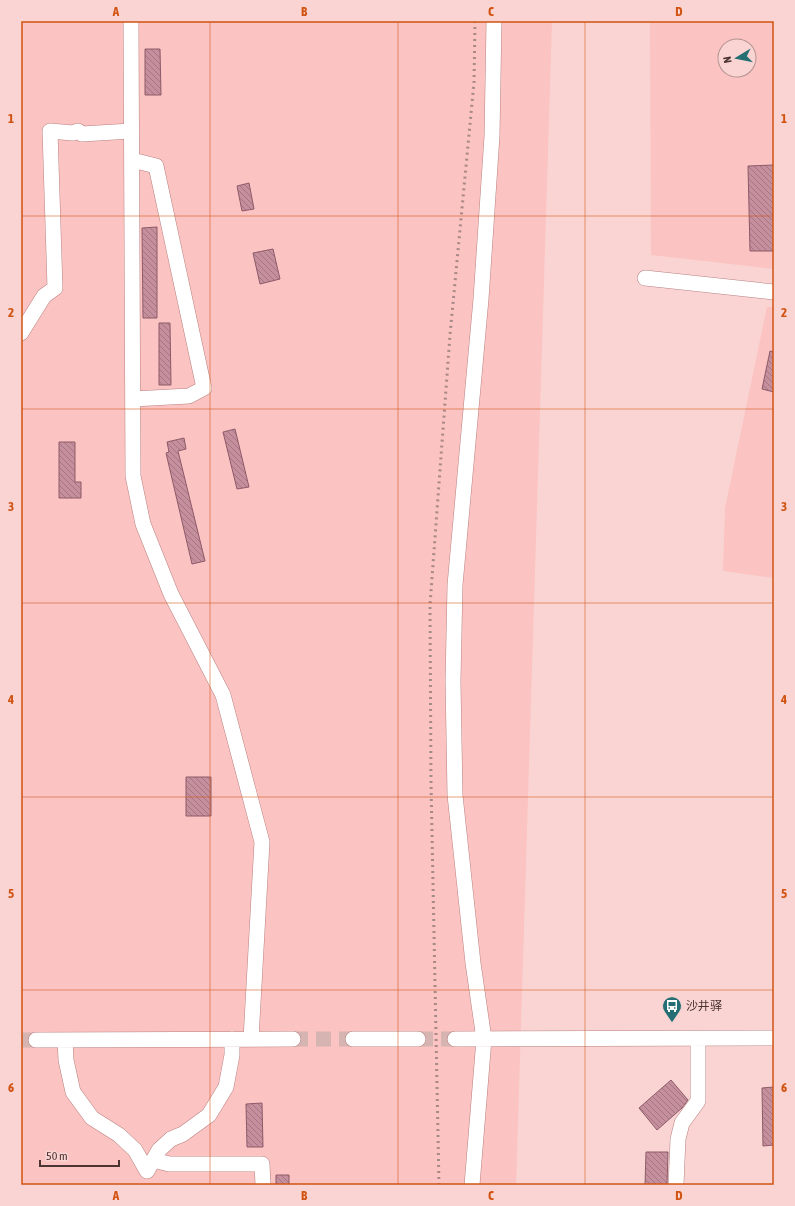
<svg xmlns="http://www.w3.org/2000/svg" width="795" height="1206" font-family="'Asap Condensed','Noto Sans SC',sans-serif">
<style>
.built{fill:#fbc3c1;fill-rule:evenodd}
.building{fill:url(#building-back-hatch);stroke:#8d5a69}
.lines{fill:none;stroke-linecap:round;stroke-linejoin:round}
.minor-tunnel{stroke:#d6b4b2;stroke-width:15;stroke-dasharray:15 8;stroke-linecap:butt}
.minor-casing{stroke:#b98180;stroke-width:16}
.minor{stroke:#fff;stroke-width:15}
.rail{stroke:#a88987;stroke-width:3;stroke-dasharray:2 4;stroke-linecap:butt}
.grid{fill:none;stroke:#d15312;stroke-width:1;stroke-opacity:0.55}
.labels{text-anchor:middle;stroke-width:4;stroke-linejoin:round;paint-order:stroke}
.poi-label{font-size:12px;fill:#4c3433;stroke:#f9d4d2;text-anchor:start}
.neatline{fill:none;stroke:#d15312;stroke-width:1.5}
.grid-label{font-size:13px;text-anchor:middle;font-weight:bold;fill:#d15312}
</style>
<defs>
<pattern id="building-back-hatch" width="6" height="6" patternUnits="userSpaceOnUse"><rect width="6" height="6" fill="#c68f9e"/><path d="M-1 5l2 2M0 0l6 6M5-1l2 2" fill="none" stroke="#a37681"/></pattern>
</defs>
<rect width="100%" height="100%" fill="#f9d4d2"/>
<path class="built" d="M21,21H552L516,1185H21Z
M650,21H774V269L651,255ZM725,46H749V70H725Z
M767,307H774V578L723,571L725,508Z"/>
<path class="building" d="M145,49H160L161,95H145Z
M774,165V251H750L748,166Z
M249,183L254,209L242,211L237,186Z
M157,227V318H143L142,228Z
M273,249L280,279L260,284L253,253Z
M159,323H170L171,385H159Z
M770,351L774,352V392L762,389Z
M235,429L249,487L237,489L223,432Z
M184,438L186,449L178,451L205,561L192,564L166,453L169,452L167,442Z
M59,442H75V482H81V498H59Z
M186,777H211V816H186Z
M671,1080L688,1100L682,1108L657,1130L639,1108Z
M774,1087V1145L763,1146L762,1088Z
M262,1103L263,1147H247L246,1104Z
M646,1152H668L667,1185H645Z
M276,1175H289V1185H276Z"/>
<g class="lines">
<path class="minor-tunnel" d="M293,1039H353
M418,1039H455
M21,1040H36"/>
<defs>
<path id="minor" d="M131,21L133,476L143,524L171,594L223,695L262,842L251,1039
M132,160L156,166L204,388L189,396L133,399
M645,278L774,292
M21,333L44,296L55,288L50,131L73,133L78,131L82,134L131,131
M353,1039H418
M455,1039L774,1038
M36,1040L293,1039
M65,1040L66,1060L73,1092L92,1118L119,1135L135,1150L147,1171L159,1150L171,1139L183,1134L209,1115L226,1087L232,1055V1039
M154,1160L169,1164H262L263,1185
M472,1185L484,1039L473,963L455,795L453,681L455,585L481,299L492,136L494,21
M676,1185L678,1139L682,1123L698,1101V1039"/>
</defs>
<use href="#minor" class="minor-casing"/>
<use href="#minor" class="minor"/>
<path class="rail" d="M439,1185L431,783L430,605L450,335L474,82L475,21"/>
</g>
<path class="grid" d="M210,21V1185M398,21V1185M585,21V1185M21,216H774M21,409H774M21,603H774M21,797H774M21,990H774"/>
<defs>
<symbol id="bus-pin" viewBox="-11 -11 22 30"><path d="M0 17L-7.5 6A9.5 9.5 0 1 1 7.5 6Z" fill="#246f74" stroke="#f9d4d2"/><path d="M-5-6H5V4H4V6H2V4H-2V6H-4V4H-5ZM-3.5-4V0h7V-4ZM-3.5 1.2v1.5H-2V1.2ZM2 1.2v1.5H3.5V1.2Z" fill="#fff"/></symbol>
</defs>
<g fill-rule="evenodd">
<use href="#bus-pin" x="661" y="995" width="22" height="30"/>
</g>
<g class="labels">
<g class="poi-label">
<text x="686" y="1010">沙井驿</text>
</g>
</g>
<rect width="795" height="1206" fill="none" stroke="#f9d4d2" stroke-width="44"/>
<g transform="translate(737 58) rotate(260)"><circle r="19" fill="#f9d4d2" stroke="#b49492"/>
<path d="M0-3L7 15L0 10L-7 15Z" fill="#246f74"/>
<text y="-6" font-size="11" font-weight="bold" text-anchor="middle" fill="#4c3433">N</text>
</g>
<path d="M40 1160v6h79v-6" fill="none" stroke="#4c3433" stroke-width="2"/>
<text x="46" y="1160" font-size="12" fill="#4c3433" stroke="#f9d4d2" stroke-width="3" paint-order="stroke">50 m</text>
<rect x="22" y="22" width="751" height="1162" class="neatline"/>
<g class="grid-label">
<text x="116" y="16">A</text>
<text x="304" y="16">B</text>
<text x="491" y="16">C</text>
<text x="679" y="16">D</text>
<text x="11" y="123">1</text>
<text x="784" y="123">1</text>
<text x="11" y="317">2</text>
<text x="784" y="317">2</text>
<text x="11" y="511">3</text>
<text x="784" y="511">3</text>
<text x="11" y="704">4</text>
<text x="784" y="704">4</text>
<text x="11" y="898">5</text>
<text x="784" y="898">5</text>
<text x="11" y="1092">6</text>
<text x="784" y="1092">6</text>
<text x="116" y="1200">A</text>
<text x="304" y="1200">B</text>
<text x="491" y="1200">C</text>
<text x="679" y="1200">D</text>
</g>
</svg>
